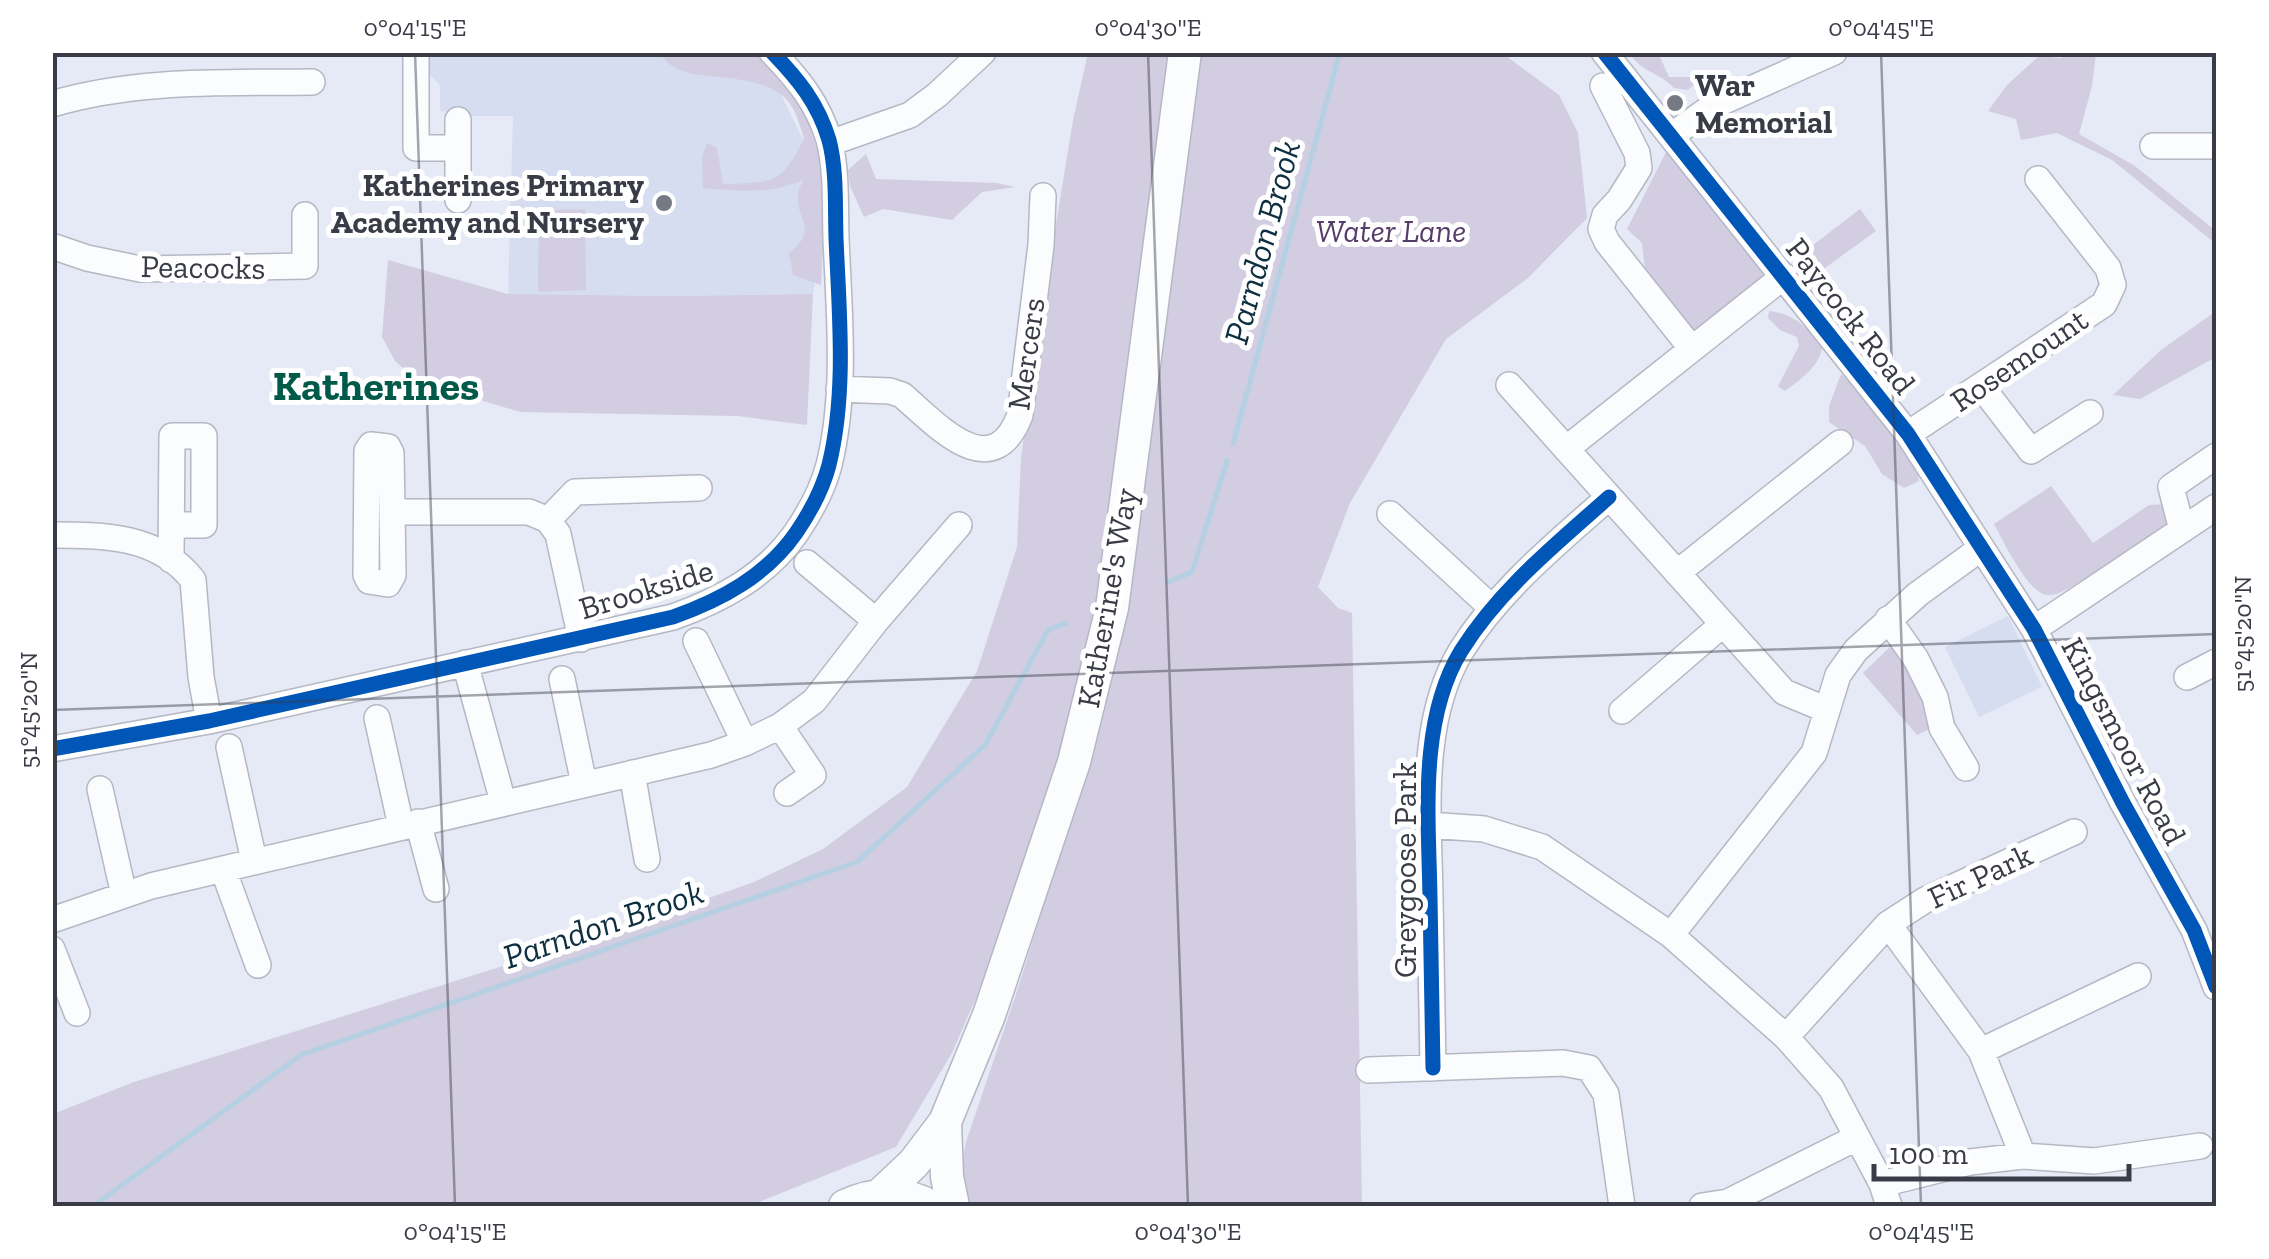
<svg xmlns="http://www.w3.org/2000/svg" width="2269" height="1259" font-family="'Zilla Slab',serif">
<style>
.built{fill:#d6ddf1}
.green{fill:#d2cde1}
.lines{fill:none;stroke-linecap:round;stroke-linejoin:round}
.stream{stroke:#b4d0e2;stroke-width:5}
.minor-casing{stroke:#b5b8c3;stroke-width:28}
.major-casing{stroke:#b5b8c3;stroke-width:35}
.minor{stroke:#fbfcfe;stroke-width:25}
.major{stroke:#fbfcfe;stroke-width:32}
.cycleway-casing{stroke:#fff;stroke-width:21}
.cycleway{stroke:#0057b8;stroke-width:15}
.ticks{fill:none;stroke:#393c47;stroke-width:2.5;stroke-opacity:0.45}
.poi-dot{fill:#757984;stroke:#fff;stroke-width:4}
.labels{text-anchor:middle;stroke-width:10;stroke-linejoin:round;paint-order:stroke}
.poi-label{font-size:32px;font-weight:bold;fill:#393c47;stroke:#fff;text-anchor:start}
.park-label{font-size:32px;font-style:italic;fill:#563c69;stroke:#fff}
.street-label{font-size:32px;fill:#393c47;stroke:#fff}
.water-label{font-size:35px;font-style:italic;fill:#0d2f3f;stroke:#fff}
.district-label{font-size:42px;font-weight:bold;fill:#005a49;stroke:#fff}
.neatline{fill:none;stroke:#393c47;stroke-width:4}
.ticks-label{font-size:25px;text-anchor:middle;fill:#393c47}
</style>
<rect width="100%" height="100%" fill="#e5eaf6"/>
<path class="built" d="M425,53H749L770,72L813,160L822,246L813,294L670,296L508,294L513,116H465V112L440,111V85L430,75Z
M2008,616L2042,687L1979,717L1945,647Z"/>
<path class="green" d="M661,53H759L799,96L819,155L825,200L821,285L793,275L789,253C820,228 796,223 798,194C798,189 802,184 804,179C773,195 738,191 703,188L702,157L707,143L717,148L723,184C772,183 783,184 804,138C800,126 796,111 788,101C755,64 676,90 661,53Z
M1088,53H1177L1129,483L1062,800L952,1053L896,1147L749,1206H53V1114L134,1082L624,928L754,882L823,849L907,787L977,671L1017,547L1021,458L1037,341L1073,120Z
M1201,53H1502L1559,95L1578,133L1587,218L1528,278L1446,339L1350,503L1318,587L1338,608L1352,613L1362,1206H970L959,1181L966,1142L1019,985L1102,717L1126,595Z
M1629,53H1658L1669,77H1703L1688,90L1674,88C1657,71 1644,74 1629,53Z
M2077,53H2096L2092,86L2079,134L2135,166L2216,231V244L2112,160L2057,133L2021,140L2016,119L1988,111L2007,85L2039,56L2060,58Z
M1666,152L1771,278L1693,337L1646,281L1642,243L1627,229Z
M866,154L876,179L997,183L1015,187L982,192L952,220L883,209L864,217L850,186L848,170Z
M585,209L586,290L538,292L539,210Z
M1860,209L1876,231L1818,273L1804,252Z
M388,260L508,294L670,296L813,294L807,425L738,416L520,412L418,381L395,361L382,337Z
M1769,311C1793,313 1809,328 1822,347C1821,365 1799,381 1785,391L1778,386L1799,346L1797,337L1780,330L1768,318Z
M2216,311V357L2140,399L2113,395L2161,350Z
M1841,374L1856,387L1916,462L1919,481L1904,488L1882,474L1865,446L1829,422V406Z
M2051,486L2093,543L2149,505L2167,504L2172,523L2071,587C2064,590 2057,596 2048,595C2028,594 2004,542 1994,524Z
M1896,641L1938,725L1917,735L1863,673Z"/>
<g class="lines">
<path class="stream" d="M1233,444L1340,52
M1168,582L1192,572L1227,461
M93,1206L301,1055L857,862L985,745L1048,630L1066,623"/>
<defs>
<path id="minor" d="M416,52V148H458
M1604,52L1908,434L2034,629L2123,803L2194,930L2216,987
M1603,86L1637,153L1639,168L1619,200L1605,215L1601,229L1607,242L1692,349
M52,104C135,79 226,83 312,82
M458,120V200
M1671,136L1713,106L1834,52
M830,143L910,115L937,95L983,52
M2153,146H2216
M52,246L87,258L140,269L305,266V215
M1509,385L1784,692L1827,710
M1981,386L2031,451L2090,413
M839,389L890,391L902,395C936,424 992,488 1020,415L1041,245L1043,196
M1908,434L2104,304L2113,285L2108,268L2038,179
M1566,449L1784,276
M392,512L393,575L388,584L369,581L366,575L367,451L371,445L388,447L391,453L392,512H529L548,520L558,534L581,639
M1390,514L1492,608
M548,520L575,492L699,488
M2182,530L2171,487L2216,456
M52,535C104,535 158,535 193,580L201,677L209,721
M171,560L172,436H204V525H172
M807,563L876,621
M1677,573L1840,443
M1888,619L1916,659L1935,697L1942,728L1966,768
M2034,629L2216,507
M696,641L745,743
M465,663L503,802
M2187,677L2216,662
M562,679L584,784
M1622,711L1723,624
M377,718L401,826
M780,726L813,775L787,793
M229,747L254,861
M52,749L209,721L673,617C721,600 766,576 796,533C809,514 823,488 829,465C847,392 839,312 836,238C835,207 837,170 829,140C818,103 798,79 772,52
M632,773L647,859
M100,789L124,895
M418,822L436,889
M1429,825L1484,829L1542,847L1671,935L1786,1037L1831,1088L1882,1184L1889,1206
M223,869L258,965
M52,920L151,886L711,755L745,743L780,726L814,701L876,621L959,525
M1888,924L1981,1051L2023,1156
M1671,935L1814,753L1838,675L1856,650L1918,594L1980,549
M52,949L77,1013
M1786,1037L1888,924L1925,900L2074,832
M1981,1051L2138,976
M1433,1068C1432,1012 1431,955 1430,899C1429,820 1418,722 1461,651C1499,590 1556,544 1609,497
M1369,1070L1563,1063L1589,1068L1606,1094L1622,1206
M1882,1184L1970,1162L2023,1156L2094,1161L2200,1146
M1702,1206L1728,1202L1856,1138"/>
<path id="major" d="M945,1122L947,1177L953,1206
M880,1195L914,1163L945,1122L989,1015L1074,762L1112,608L1185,52
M845,1206C872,1193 903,1191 930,1206"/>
</defs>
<use href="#minor" class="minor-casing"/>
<use href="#major" class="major-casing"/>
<use href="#minor" class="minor"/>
<use href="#major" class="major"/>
<defs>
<path id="cycleway" d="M1604,52L1908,434L2034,629L2123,803L2194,930L2216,987
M52,749L209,721L673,617C721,600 766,576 796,533C809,514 823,488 829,465C847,392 839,312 836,238C835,207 837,170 829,140C818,103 798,79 772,52
M1433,1068C1432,1012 1431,955 1430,899C1429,820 1418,722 1461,651C1499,590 1556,544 1609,497"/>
</defs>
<use href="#cycleway" class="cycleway-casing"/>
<use href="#cycleway" class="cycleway"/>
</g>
<path class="ticks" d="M415,52L455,1206M1148,52L1188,1206M1881,52L1921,1206M52,710L2216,634"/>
<g class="poi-dot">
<circle cx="1675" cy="103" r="10"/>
<circle cx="664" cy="203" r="10"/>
</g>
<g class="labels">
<g class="poi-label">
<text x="1695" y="96">War<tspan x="1695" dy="37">Memorial</tspan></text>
<text x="644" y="196" text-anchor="end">Katherines Primary<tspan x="644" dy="37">Academy and Nursery</tspan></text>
</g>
<g class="park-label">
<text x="1391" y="242">Water Lane</text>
</g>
<g class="street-label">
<text transform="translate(203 267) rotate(1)" y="11">Peacocks</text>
<text transform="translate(1851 316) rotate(52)" y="11">Paycock Road</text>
<text transform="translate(1026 354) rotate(-82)" y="11">Mercers</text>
<text transform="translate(2019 360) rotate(-34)" y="11">Rosemount</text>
<text transform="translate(646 589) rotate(-17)" y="11">Brookside</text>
<text transform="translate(1107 598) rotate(-80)" y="11">Katherine's Way</text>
<text transform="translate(2124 741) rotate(62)" y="11">Kingsmoor Road</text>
<text transform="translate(1405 870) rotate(-90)" y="11">Greygoose Park</text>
<text transform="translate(1980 876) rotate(-25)" y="11">Fir Park</text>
</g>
<g class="water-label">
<text transform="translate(1262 242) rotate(-75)" y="12">Parndon Brook</text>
<text transform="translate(603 924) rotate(-19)" y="12">Parndon Brook</text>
</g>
<g class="district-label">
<text x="376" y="400">Katherines</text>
</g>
</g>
<rect width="2269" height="1259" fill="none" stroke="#ffffff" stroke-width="110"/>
<path d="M1874 1164v15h255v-15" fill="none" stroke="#393c47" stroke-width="5"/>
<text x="1889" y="1164" font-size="30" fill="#393c47" stroke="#ffffff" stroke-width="8" paint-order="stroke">100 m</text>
<rect x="55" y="55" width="2159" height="1149" class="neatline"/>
<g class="ticks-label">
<text x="415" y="36">0°04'15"E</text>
<text x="1148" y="36">0°04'30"E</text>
<text x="1881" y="36">0°04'45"E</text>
<text transform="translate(2242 634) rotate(-90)" y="9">51°45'20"N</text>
<text transform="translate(28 710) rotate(-90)" y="9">51°45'20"N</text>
<text x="455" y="1240">0°04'15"E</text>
<text x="1188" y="1240">0°04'30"E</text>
<text x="1921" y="1240">0°04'45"E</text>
</g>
</svg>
